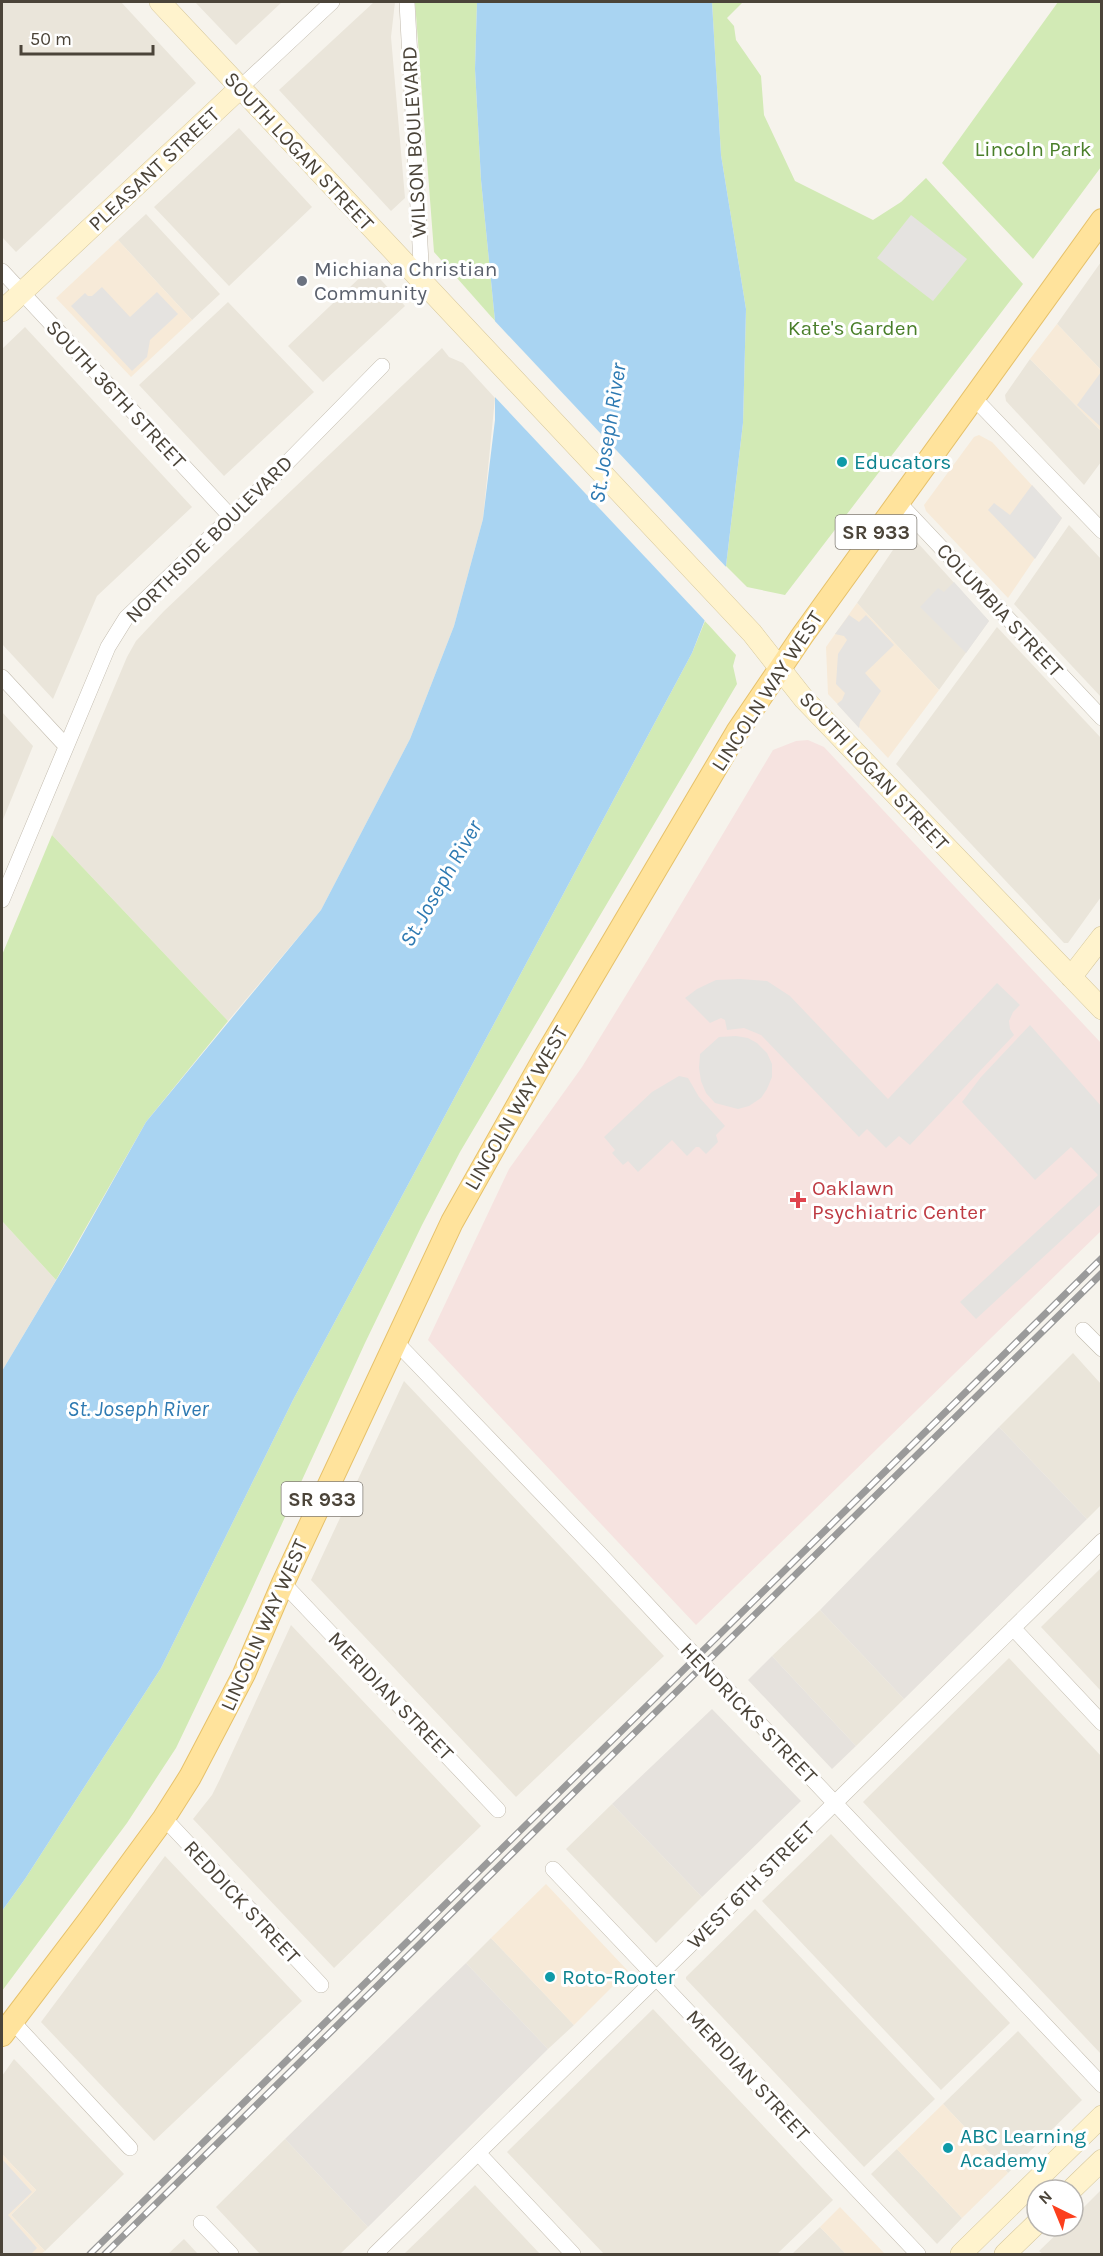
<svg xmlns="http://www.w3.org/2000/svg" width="1103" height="2256" font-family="Karla,sans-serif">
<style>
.residential{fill:#eae5da}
.commercial{fill:#f7ead8}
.industrial{fill:#e6e2dd}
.medical{fill:#f6e3e0}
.green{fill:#d2eab5}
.parking{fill:#e5e3e0}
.water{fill:#a9d4f2}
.pier{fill:#f6f3ec}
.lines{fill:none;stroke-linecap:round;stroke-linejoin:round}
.street-casing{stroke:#c2bbae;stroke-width:16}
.secondary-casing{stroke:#d6c79b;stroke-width:22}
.primary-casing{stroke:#e6c16a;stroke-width:24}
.street{stroke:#fff;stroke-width:15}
.secondary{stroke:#fff3cd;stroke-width:21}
.primary{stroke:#ffe39c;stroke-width:22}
.rail-casing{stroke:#9a9a9a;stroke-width:7}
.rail{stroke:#fff;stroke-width:4.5;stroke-dasharray:14;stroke-linecap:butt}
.worship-dot{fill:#6b7280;stroke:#fff;stroke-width:2}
.culture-dot{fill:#0f9aa8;stroke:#fff;stroke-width:2}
.health-dot{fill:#e0444e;stroke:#fff;stroke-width:2}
.labels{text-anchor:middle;stroke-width:6;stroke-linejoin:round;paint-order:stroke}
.shield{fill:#fff;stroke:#817c74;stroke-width:1.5}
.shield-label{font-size:20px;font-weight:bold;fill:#4b4439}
.street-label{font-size:21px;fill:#4b4439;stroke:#fff}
.park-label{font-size:21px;fill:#4a7f2a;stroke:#fff}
.worship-label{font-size:21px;fill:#5b616d;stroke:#fff;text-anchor:start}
.culture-label{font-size:21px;fill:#0d838f;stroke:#fff;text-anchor:start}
.health-label{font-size:21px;fill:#be3a42;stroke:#fff;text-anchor:start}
.water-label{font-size:22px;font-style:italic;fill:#2e7ab2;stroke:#fff}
</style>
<rect width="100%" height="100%" fill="#f6f3ec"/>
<path class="residential" d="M2,2H121L196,83L16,252L2,237Z
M195,2H282L236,45Z
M374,2H395L391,37L405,198L391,211L279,90Z
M239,128L312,207L229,286L154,207Z
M146,214L220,294L192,320L118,240Z
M1101,262V370L1057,324Z
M370,268L405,306L323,382L288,346Z
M228,302L314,392L224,476L139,385Z
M25,327L192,507L97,596L53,699L2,644V349Z
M442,348L449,357L463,363L495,398L483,519L454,626L410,739L321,910L228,1021L52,835L127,657L136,641L164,611Z
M1030,359L1101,431V462L1084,485L1006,401L1005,395Z
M1069,525L1101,559V697L1014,604Z
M904,538H910L916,541L989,621L939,690L857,603L899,541Z
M997,627L1101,738V897L1068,943H1064L896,764Z
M2,712L33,746L2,822Z
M2,1221L56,1280L2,1371Z
M1073,1353L1101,1384V1505L1087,1519L999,1427Z
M404,1381L664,1656L516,1797L311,1580Z
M1101,1568V1691L1041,1627Z
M820,1610L904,1699L856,1746L772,1656Z
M291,1625L481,1826L334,1968L193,1819L212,1795L220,1779Z
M1009,1658L1101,1756V2054L863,1802Z
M612,1804L702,1897L656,1943L566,1849Z
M831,1834L1010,2023L941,2090L762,1901Z
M165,1856L302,2001L154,2141L41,2022Z
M755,1909L935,2099L864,2167L686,1979V1977Z
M491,1938L574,2025L548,2049L466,1963Z
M653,2009L833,2200L777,2254H604L507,2152Z
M1018,2031L1082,2100L1008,2173L943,2104Z
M14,2059L124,2174L45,2251L11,2215L36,2190L2,2154V2076Z
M285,2139L368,2227L340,2254H260L216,2207Z
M897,2149L962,2218L937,2244L871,2174Z
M475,2185L540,2254H404Z
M1101,2190V2254H1043L1039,2251L1065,2226H1073V2218Z
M820,2227L846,2254H792Z
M184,2239L198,2254H168Z"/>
<path class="commercial" d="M118,240L192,320L131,377L56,298Z
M1057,324L1101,370V431L1030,359Z
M979,435L992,442L1062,518L1008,598L926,511L924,505L974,437Z
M857,603L939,690L888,758L828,694L826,647Z
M546,1884L628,1971L574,2025L491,1938Z
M943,2104L1008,2173L962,2218L897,2149Z
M2,2154L36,2190L11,2215L45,2251L41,2254H2Z
M840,2207L885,2254H846L820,2227Z"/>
<path class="industrial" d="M999,1427L1087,1519L904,1699L820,1610Z
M772,1656L856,1746L832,1769L748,1680Z
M712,1709L801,1801L702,1897L612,1804Z
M466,1963L548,2049L368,2227L285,2139Z"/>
<path class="medical" d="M808,740L824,747L1101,1043V1231L696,1625L428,1340L509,1169L582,1067L647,961L773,750L796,741Z"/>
<path class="green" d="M415,2H477L475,69L481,180L495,321L434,252Z
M712,2H743L727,18L734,26L736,40L761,76L764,115L795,181L873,220L901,202L926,178L1023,284L785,595L747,587L726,566L743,423L746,309L721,155Z
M1058,2H1101V167L1033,259L942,163Z
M705,621L736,655L733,666L737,684L460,1152L422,1225L365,1343L246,1602L176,1748L127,1823L2,1991V1911L25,1879L161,1668L293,1400L692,653Z
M52,835L228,1021L146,1122L56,1280L2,1221V955Z"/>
<path class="parking" d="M911,215L967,259L933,301L877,258Z
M102,287L130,317L157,292L178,314L150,340L147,357L132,371L71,306L85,293L88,296H92Z
M1101,372L1102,373L1101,427L1077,405Z
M1032,485L1062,518L1035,559L988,510L994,503L1010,515Z
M954,582L989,621L966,653L920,607L938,588L944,592Z
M849,615L859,622L866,615L894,645L865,673L881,691L860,722L859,728L837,704L842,700L845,693L836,684L838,654L847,640L844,636L835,634Z
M740,979L767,981L790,996L888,1099L997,983L1020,1005L1013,1012L1009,1021L1010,1029L1014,1035L910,1145L899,1136L886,1148L867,1129L859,1137L761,1035L744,1028L727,1030L725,1020L721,1018L710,1023L685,998L697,989L716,980Z
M1030,1025L1101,1106V1204L976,1319L960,1302L1098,1175L1071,1147L1035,1180L962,1102L981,1077Z
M736,1036L748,1038L757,1043L767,1053L772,1064V1077L767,1089L761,1098L749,1106L738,1109L715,1103L706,1093L701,1081L699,1068L700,1054L719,1037Z
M679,1076L688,1078L699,1097L725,1126L716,1135L718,1142L706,1154L699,1147H696L687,1156L672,1140L638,1172L628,1161L623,1165L612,1153L615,1150L604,1137L652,1092Z
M2,2159L32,2192L8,2215L37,2248L31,2254H2Z"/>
<path class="water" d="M477,2H712L721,155L746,309L743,423L726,566L692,653L293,1400L161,1668L25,1879L2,1911V1371L73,1252L146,1122L321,910L410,739L454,626L483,519L495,420V321L481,180L475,69Z"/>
<path class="pier" d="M492,318L728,569L708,624L493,395Z"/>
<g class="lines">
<defs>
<path id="street" d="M407,2L422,282
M240,88L332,2
M2,271L231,517
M973,397L1102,531
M898,502L1102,718
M2,677L66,746
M2,900L108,647L126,618L277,473L382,366
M1083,1330L1102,1349
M395,1341L600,1554L669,1628L1102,2085
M283,1583L498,1810
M1013,1628L1102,1723
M164,1818L321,1985
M553,1869L918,2254
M12,2021L130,2148
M479,2154L573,2254
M201,2223L231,2254
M375,2254L1102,1541"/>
<path id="secondary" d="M160,2L752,633L804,699L1102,1009
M2,311L240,88
M1071,977L1102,937
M1071,2190L1102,2160
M961,2254L1102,2116
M1005,2254L1037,2223"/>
<path id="primary" d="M2,2035L90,1919L164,1818L190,1777L244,1674L283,1583L452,1222L546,1055L737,732L802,636L1102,220"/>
</defs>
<use href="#street" class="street-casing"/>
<use href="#secondary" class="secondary-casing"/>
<use href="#primary" class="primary-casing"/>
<use href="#street" class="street"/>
<use href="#secondary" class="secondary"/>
<use href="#primary" class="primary"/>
<defs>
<path id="rail" d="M90,2254L1102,1258
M105,2254L1102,1273"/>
</defs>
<use href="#rail" class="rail-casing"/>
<use href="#rail" class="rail"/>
</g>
<circle class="worship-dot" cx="302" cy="281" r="6"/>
<g class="culture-dot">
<circle cx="842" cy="462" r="6"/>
<circle cx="550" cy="1977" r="6"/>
<circle cx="948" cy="2148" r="6"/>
</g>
<path class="health-dot" d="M795 1191h6v6h6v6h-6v6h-6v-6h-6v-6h6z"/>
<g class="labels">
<g class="shield">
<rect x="835.5" y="515" width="81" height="34" rx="4.5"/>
<rect x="281.5" y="1482" width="81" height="34" rx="4.5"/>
</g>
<g class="shield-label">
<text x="876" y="539">SR 933</text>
<text x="322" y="1506">SR 933</text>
</g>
<g class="street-label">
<text transform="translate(414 142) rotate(-93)" y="7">WILSON BOULEVARD</text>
<text transform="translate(299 151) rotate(47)" y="7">SOUTH LOGAN STREET</text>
<text transform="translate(154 169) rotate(-43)" y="7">PLEASANT STREET</text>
<text transform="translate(116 394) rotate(47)" y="7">SOUTH 36TH STREET</text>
<text transform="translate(209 539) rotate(-45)" y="7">NORTHSIDE BOULEVARD</text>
<text transform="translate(1000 610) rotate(47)" y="7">COLUMBIA STREET</text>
<text transform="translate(767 691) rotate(-57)" y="7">LINCOLN WAY WEST</text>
<text transform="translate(874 771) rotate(47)" y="7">SOUTH LOGAN STREET</text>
<text transform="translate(516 1108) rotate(-60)" y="7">LINCOLN WAY WEST</text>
<text transform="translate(264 1625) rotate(-66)" y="7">LINCOLN WAY WEST</text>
<text transform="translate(391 1696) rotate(46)" y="7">MERIDIAN STREET</text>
<text transform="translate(749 1713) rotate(46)" y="7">HENDRICKS STREET</text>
<text transform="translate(751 1885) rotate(-45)" y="7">WEST 6TH STREET</text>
<text transform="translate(242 1902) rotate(47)" y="7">REDDICK STREET</text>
<text transform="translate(748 2075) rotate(47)" y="7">MERIDIAN STREET</text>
</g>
<g class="park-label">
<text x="1033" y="156">Lincoln Park</text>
<text x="853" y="335">Kate's Garden</text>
</g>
<g class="worship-label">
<text x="314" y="276">Michiana Christian<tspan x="314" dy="24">Community</tspan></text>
</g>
<g class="culture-label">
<text x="854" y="469">Educators</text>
<text x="562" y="1984">Roto-Rooter</text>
<text x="960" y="2143">ABC Learning<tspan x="960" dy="24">Academy</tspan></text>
</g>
<g class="health-label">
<text x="812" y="1195">Oaklawn<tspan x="812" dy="24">Psychiatric Center</tspan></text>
</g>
<g class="water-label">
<text transform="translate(607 433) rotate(-81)" y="8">St. Joseph River</text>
<text transform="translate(440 883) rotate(-60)" y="8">St. Joseph River</text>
<text x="138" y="1416">St. Joseph River</text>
</g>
</g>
<rect width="1103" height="2256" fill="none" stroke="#4b4439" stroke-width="6"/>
<g transform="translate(1055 2208) rotate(317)"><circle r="28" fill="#ffffff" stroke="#b7b4b0" stroke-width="1.5"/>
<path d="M0-4.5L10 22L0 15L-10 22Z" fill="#fc3f1d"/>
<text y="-9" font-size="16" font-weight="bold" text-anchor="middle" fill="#4b4439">N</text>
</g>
<path d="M21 45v9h132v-9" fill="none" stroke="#4b4439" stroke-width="3"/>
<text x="30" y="45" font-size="18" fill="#4b4439" stroke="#ffffff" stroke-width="4.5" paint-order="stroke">50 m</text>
</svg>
